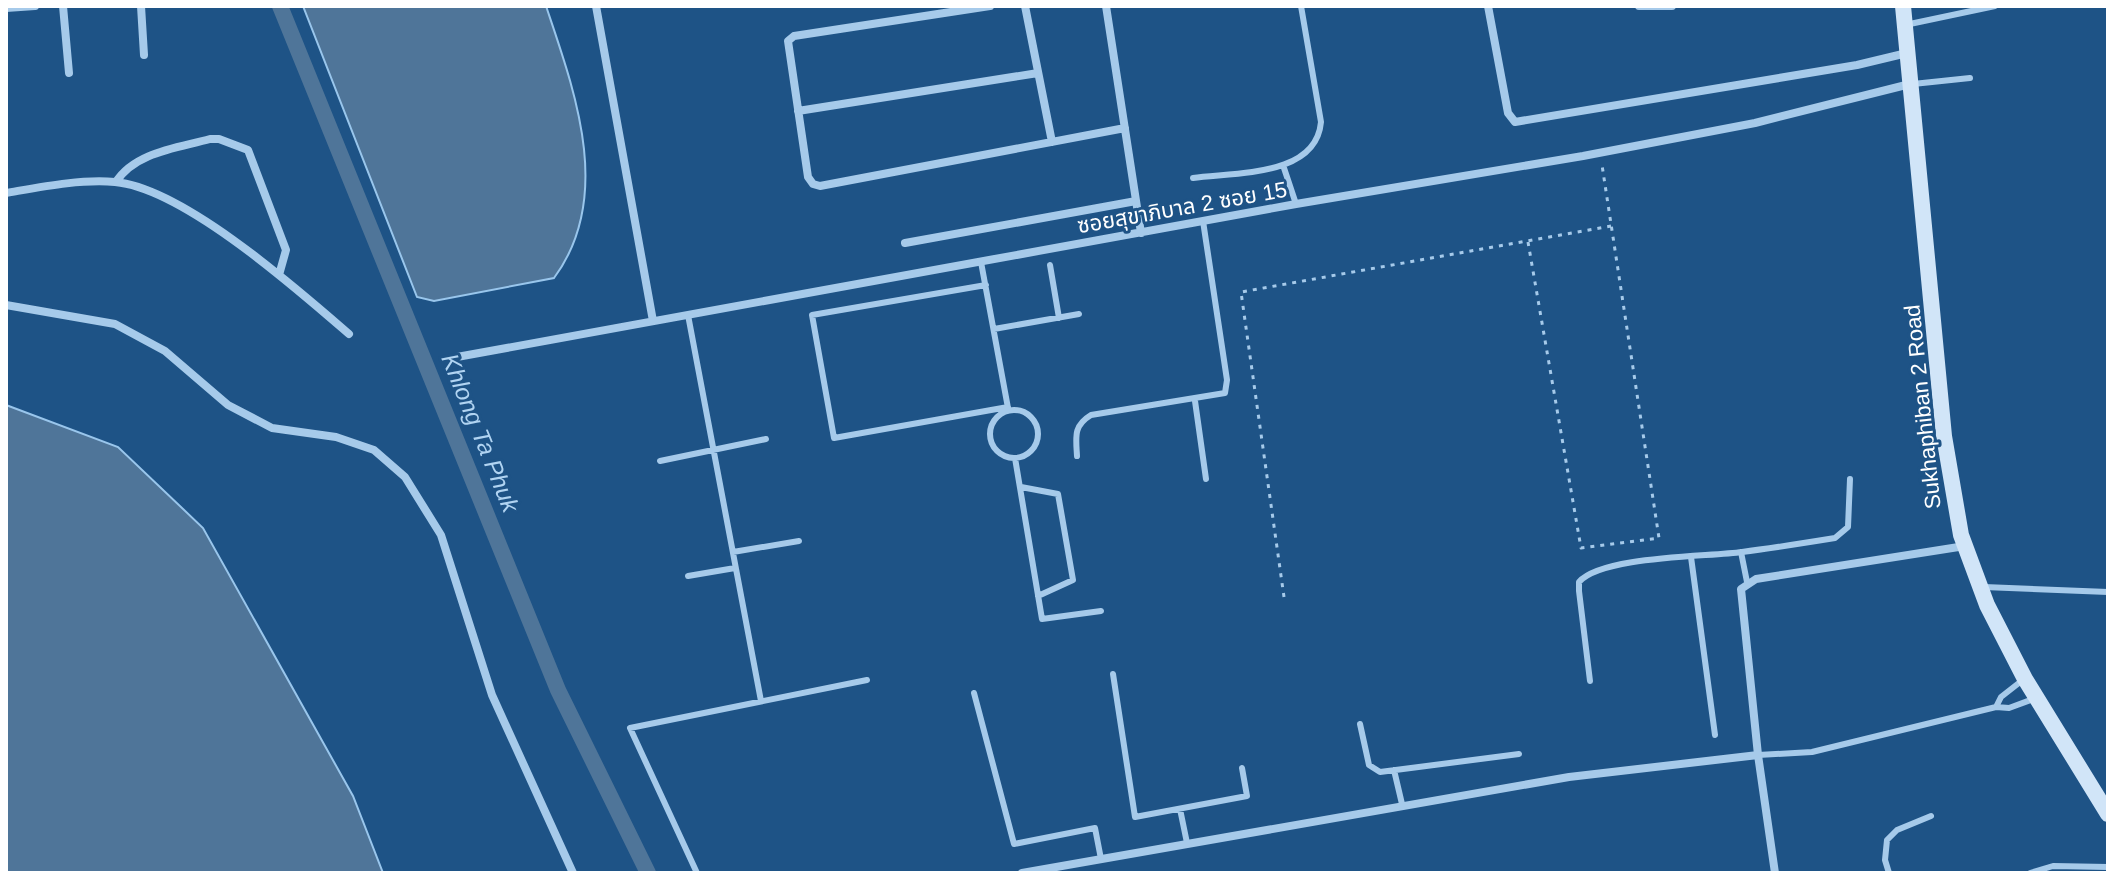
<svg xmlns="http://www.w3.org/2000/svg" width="2114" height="879" font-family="Helvetica,'Noto Sans Thai',sans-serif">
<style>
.water{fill:#4f7599;stroke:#99c6ec;stroke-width:2}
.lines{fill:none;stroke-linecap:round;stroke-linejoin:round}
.canal{stroke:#4f7599;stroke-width:16}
.path{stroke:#a6caea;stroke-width:3;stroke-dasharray:4 6;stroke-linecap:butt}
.lane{stroke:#a6caea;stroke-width:6}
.street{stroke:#a6caea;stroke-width:8}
.secondary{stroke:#d1e5f8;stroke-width:16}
.labels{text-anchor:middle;stroke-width:6;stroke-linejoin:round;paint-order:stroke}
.street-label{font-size:22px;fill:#fff;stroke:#1e5386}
.water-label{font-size:24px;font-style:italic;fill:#b1d4f2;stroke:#1e5386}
</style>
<rect width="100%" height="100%" fill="#1e5386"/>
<path class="water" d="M303,6H546C575,92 614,197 554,278L434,301L417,297Z
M6,405L118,447L203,528L353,796L383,873H6Z"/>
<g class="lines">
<path class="canal" d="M280,6L558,690L648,873"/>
<path class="path" d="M1528,242L1581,548L1659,538L1602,165
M1284,597L1241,292L1611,226"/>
<path class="lane" d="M1905,25L1995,6
M1913,84L1970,78
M1283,165L1296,204
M1193,178C1236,172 1316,177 1321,122L1301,6
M981,262L1008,408
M1050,265L1059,318
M986,285L812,315L834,438L1008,407
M688,315L761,701
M994,329L1079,314
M1195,401L1206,479
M990 434a24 24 0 1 1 48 0a24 24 0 1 1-48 0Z
M1077,456C1076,437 1073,426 1091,415L1225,393L1227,380L1203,221
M1015,458L1042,619L1101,611
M660,461L766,439
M1021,487L1058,494L1073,580L1038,596
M733,552L799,541
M1741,552L1747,582
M1691,557L1715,735
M688,576L735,568
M1984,587L2108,592
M1113,674L1135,817L1247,796L1242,768
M1590,681L1579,591V582C1602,556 1706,557 1742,552C1773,548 1804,543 1835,538L1848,527L1850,479
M974,693L1014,844L1095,828L1101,859
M1996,707L2001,697L2024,679
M1360,724L1369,765L1380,772L1519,754
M1758,755L1812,752L1996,707L2009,708L2036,698
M1394,770L1402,804
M1180,809L1187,843
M697,873L630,728L867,680
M1889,873L1885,860L1887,840L1897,830L1931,816
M2030,873L2053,866L2108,867"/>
<path class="street" d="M63,6L69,73
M141,6L144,55
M596,6L653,321
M990,6L794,36L788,41L808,177L813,184L820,186L1125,128
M1025,6L1052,142
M1106,6L1141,233
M1488,6L1508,113L1515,122L1857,65L1907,53
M1639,6H1672
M6,8L35,6
M798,111L1038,73
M116,182C135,152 178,148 210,139H219L248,150L286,250L279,275
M6,193C41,187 80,179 115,182C183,188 297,289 349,334
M905,243L1136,201
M6,305L115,324L165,351L228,405L272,428L336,437L374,450L405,477L441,535L492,695L573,873
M457,357L1296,204L1583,156L1755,123L1910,84
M1022,873L1569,777L1758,755
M1775,873L1758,755L1741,589L1756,579L1965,546"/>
<path class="secondary" d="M1903,6L1944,436L1961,535L1987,605L2025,679L2108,814"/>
</g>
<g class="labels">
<g class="street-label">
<text transform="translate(1182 207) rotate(-10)" y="8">ซอยสุขาภิบาล 2 ซอย 15</text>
<text transform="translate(1922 407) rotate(-96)" y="8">Sukhaphiban 2 Road</text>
</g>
<g class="water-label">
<text transform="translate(480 433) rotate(68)" y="8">Khlong Ta Phuk</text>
</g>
</g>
<rect width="2114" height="879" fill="none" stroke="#ffffff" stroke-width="16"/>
</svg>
